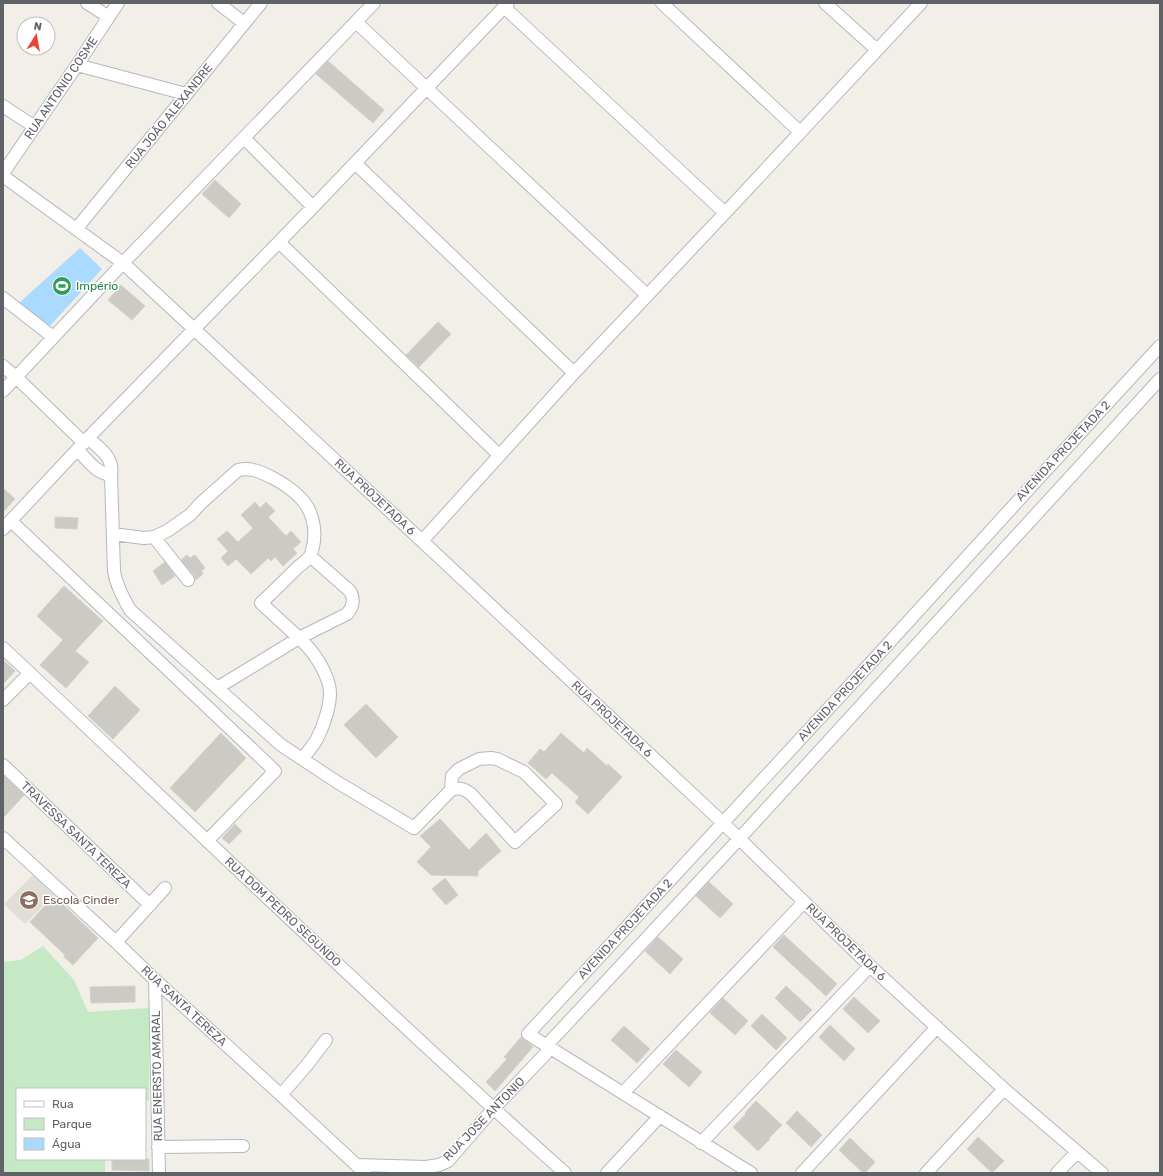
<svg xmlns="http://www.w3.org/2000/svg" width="1163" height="1176" font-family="Rubik,sans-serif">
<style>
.education{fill:#e1ded6}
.green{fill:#c5e8c5}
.water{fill:#aadaff}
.building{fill:#cccac5;stroke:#d6d1c6}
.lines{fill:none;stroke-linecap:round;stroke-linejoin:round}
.minor-casing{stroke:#b5b8bc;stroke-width:14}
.minor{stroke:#fff;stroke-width:12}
.labels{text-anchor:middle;stroke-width:3;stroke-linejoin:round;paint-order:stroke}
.street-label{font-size:12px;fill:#5f6368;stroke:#fff}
.leisure-label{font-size:12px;fill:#27864d;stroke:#fff;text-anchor:start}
.education-label{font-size:12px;fill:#785e54;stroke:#fff;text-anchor:start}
</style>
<rect width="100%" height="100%" fill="#f1efe8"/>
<path class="education" d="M33,875L54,895L25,924L4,904Z"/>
<path class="green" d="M43,946L74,980L88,1012L149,1008V1101L145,1100V1089H17V1159H105V1172L3,1173V962L21,960Z"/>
<path class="water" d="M80,248L102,269L49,327L19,303Z"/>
<path class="building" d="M328,61L384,110L373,123L316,74Z
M215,180L241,204L229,218L202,194Z
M121,285L145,306L132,320L108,300Z
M438,322L451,334L419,367L406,355Z
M3,488L15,499L3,512Z
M255,502L260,508L266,502L275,511L268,517L286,536L291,531L301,542L293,549L297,553L283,566L275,557L271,561L268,558L251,574L236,559L228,566L221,558L228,551L217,539L227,531L238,542L253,528L241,515Z
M55,517L78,518L77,529L55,528Z
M187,555L190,558L195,555L205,568L201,571L203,574L196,580L194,575L181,560Z
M165,562L175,576L162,585L153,571Z
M64,586L103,621L75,651L89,662L66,688L40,665L63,640L37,616Z
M3,660L15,671L3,684Z
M115,686L140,710L113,739L88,716Z
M366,704L398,737L376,758L344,725Z
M221,733L246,758L195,812L170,788Z
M561,733L584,753L587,748L607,766L608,764L622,777L588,814L575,802L579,797L552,773L546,779L528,763L540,749L544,752Z
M3,775L24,795L3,818Z
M440,819L469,850L486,833L501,851L478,871V876L431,875L417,862L431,847L420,836Z
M235,824L242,831L229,844L222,838Z
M445,878L458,895L446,905L432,889Z
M709,882L733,904L720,918L696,896Z
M54,896L98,938L73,965L64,957L65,955L30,922Z
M784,935L837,984L826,996L773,947Z
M658,937L683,959L670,974L645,951Z
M135,986V1002L91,1003L90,987Z
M786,986L812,1010L800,1022L775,998Z
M854,997L880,1021L868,1033L843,1009Z
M723,998L748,1021L735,1035L710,1013Z
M762,1014L787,1038L776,1050L751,1026Z
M830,1025L855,1049L844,1061L819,1037Z
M624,1026L650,1049L637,1063L611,1040Z
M521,1037L533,1047L495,1091L486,1082L507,1059L504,1057Z
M676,1050L702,1072L689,1087L663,1064Z
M756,1101L782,1125L769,1138L770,1139L758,1151L733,1127L746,1114L745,1113Z
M797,1111L822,1135L811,1147L786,1123Z
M978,1137L1004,1161L992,1173L967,1149Z
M850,1138L875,1162L865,1173H863L839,1150Z
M112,1159H149V1171L112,1170Z"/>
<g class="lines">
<defs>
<path id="minor" d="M87,3L109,17
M218,3L244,23
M662,3L800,132
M825,3L877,50
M504,7L725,213
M356,22L647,295
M77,65L186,94
M3,106L35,127
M244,138L313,207
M355,163L574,373
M3,173L77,65L118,3
M3,176L123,263L422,541L723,823L870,966L1004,1089L1102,1173
M77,228L261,3
M279,242L499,455
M3,298L53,337
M3,366L16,377L84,443
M3,391L123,263L374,3
M88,438C100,449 114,457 111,475L114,571C116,585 123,597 130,610L281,745L337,782L414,828L451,790C461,787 464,789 471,794L515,842L556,804L524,772L497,759L491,758L479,759L459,769L452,776L451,790
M78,450C88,461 96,473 111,475
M11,521L275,771L207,841
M3,529L88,438L313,207L508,3
M113,534L144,538L154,537L167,531L190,515L201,503L238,470C251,467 261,472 273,478C283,483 297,493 304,502C315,516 317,537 311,554C309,559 302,564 298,567C286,579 274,591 261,603L299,638L347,614C353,607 355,600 350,591L310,556
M154,537L188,580
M422,541L574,373L725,213L921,3
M3,648C190,823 374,1002 565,1173
M217,688L299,638C312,650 324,667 329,685C333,700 324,725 317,739C313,746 307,753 302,759
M3,700L30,673
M3,765L150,905
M3,838L116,942L155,980L281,1095L365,1173
M116,942L165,888
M155,980L159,1173
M547,1045L739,839L1160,379
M623,1093L804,902
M281,1095L307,1065L326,1040
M701,1143L870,966
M158,1147L243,1146
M357,1165L426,1167L439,1165L448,1161L493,1109L551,1048
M607,1173L660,1116
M751,1173L528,1034L877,656L1026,492L1160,346
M802,1173L937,1027
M926,1173L1004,1089
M1057,1173L1077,1152"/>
</defs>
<use href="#minor" class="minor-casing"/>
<use href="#minor" class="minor"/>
</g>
<defs>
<symbol id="stadium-disc" viewBox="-11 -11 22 22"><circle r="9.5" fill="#2e9e5b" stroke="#fff"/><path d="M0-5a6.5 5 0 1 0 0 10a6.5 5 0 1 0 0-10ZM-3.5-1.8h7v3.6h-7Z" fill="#fff"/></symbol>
<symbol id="school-disc" viewBox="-11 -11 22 22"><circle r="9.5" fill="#8d6e63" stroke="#fff"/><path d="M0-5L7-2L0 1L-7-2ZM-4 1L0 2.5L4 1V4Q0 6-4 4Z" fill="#fff"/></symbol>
</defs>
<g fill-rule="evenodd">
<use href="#stadium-disc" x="51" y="275" width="22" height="22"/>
<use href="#school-disc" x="18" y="889" width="22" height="22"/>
</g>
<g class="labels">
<g class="street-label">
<text transform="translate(61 88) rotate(-56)" y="4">RUA ANTONIO COSME</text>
<text transform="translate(169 116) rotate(-51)" y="4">RUA JOÃO ALEXANDRE</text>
<text transform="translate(1063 451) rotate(-47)" y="4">AVENIDA PROJETADA 2</text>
<text transform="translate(375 497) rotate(43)" y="4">RUA PROJETADA 6</text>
<text transform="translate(845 691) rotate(-47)" y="4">AVENIDA PROJETADA 2</text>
<text transform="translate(612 719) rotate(43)" y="4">RUA PROJETADA 6</text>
<text transform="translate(76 835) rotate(44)" y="4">TRAVESSA SANTA TEREZA</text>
<text transform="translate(283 912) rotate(43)" y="4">RUA DOM PEDRO SEGUNDO</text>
<text transform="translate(625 929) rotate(-47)" y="4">AVENIDA PROJETADA 2</text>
<text transform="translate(846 942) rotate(44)" y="4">RUA PROJETADA 6</text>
<text transform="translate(184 1006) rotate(43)" y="4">RUA SANTA TEREZA</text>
<text transform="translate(157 1076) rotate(-91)" y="4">RUA ENERSTO AMARAL</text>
<text transform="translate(484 1119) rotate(-46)" y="4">RUA JOSE ANTONIO</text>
</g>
<g class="leisure-label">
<text x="76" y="290">Império</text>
</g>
<g class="education-label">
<text x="43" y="904">Escola Cinder</text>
</g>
</g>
<rect width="1163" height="1176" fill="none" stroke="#5f6368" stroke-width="8"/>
<rect x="16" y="1088" width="130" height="72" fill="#ffffff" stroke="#bfc1c3"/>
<rect x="24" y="1101" width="20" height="6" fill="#ffffff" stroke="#bfc1c3"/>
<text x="52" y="1108" font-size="12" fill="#5f6368">Rua</text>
<rect x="24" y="1118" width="20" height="12" fill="#c5e8c5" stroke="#bfc1c3"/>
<text x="52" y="1128" font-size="12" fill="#5f6368">Parque</text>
<rect x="24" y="1138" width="20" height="12" fill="#aadaff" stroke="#bfc1c3"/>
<text x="52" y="1148" font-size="12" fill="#5f6368">Água</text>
<g transform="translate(36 36) rotate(11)"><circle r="19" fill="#ffffff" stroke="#bfc1c3"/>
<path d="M0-3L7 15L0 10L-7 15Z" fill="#ea4335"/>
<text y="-6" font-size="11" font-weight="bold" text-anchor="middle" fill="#5f6368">N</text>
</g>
</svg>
